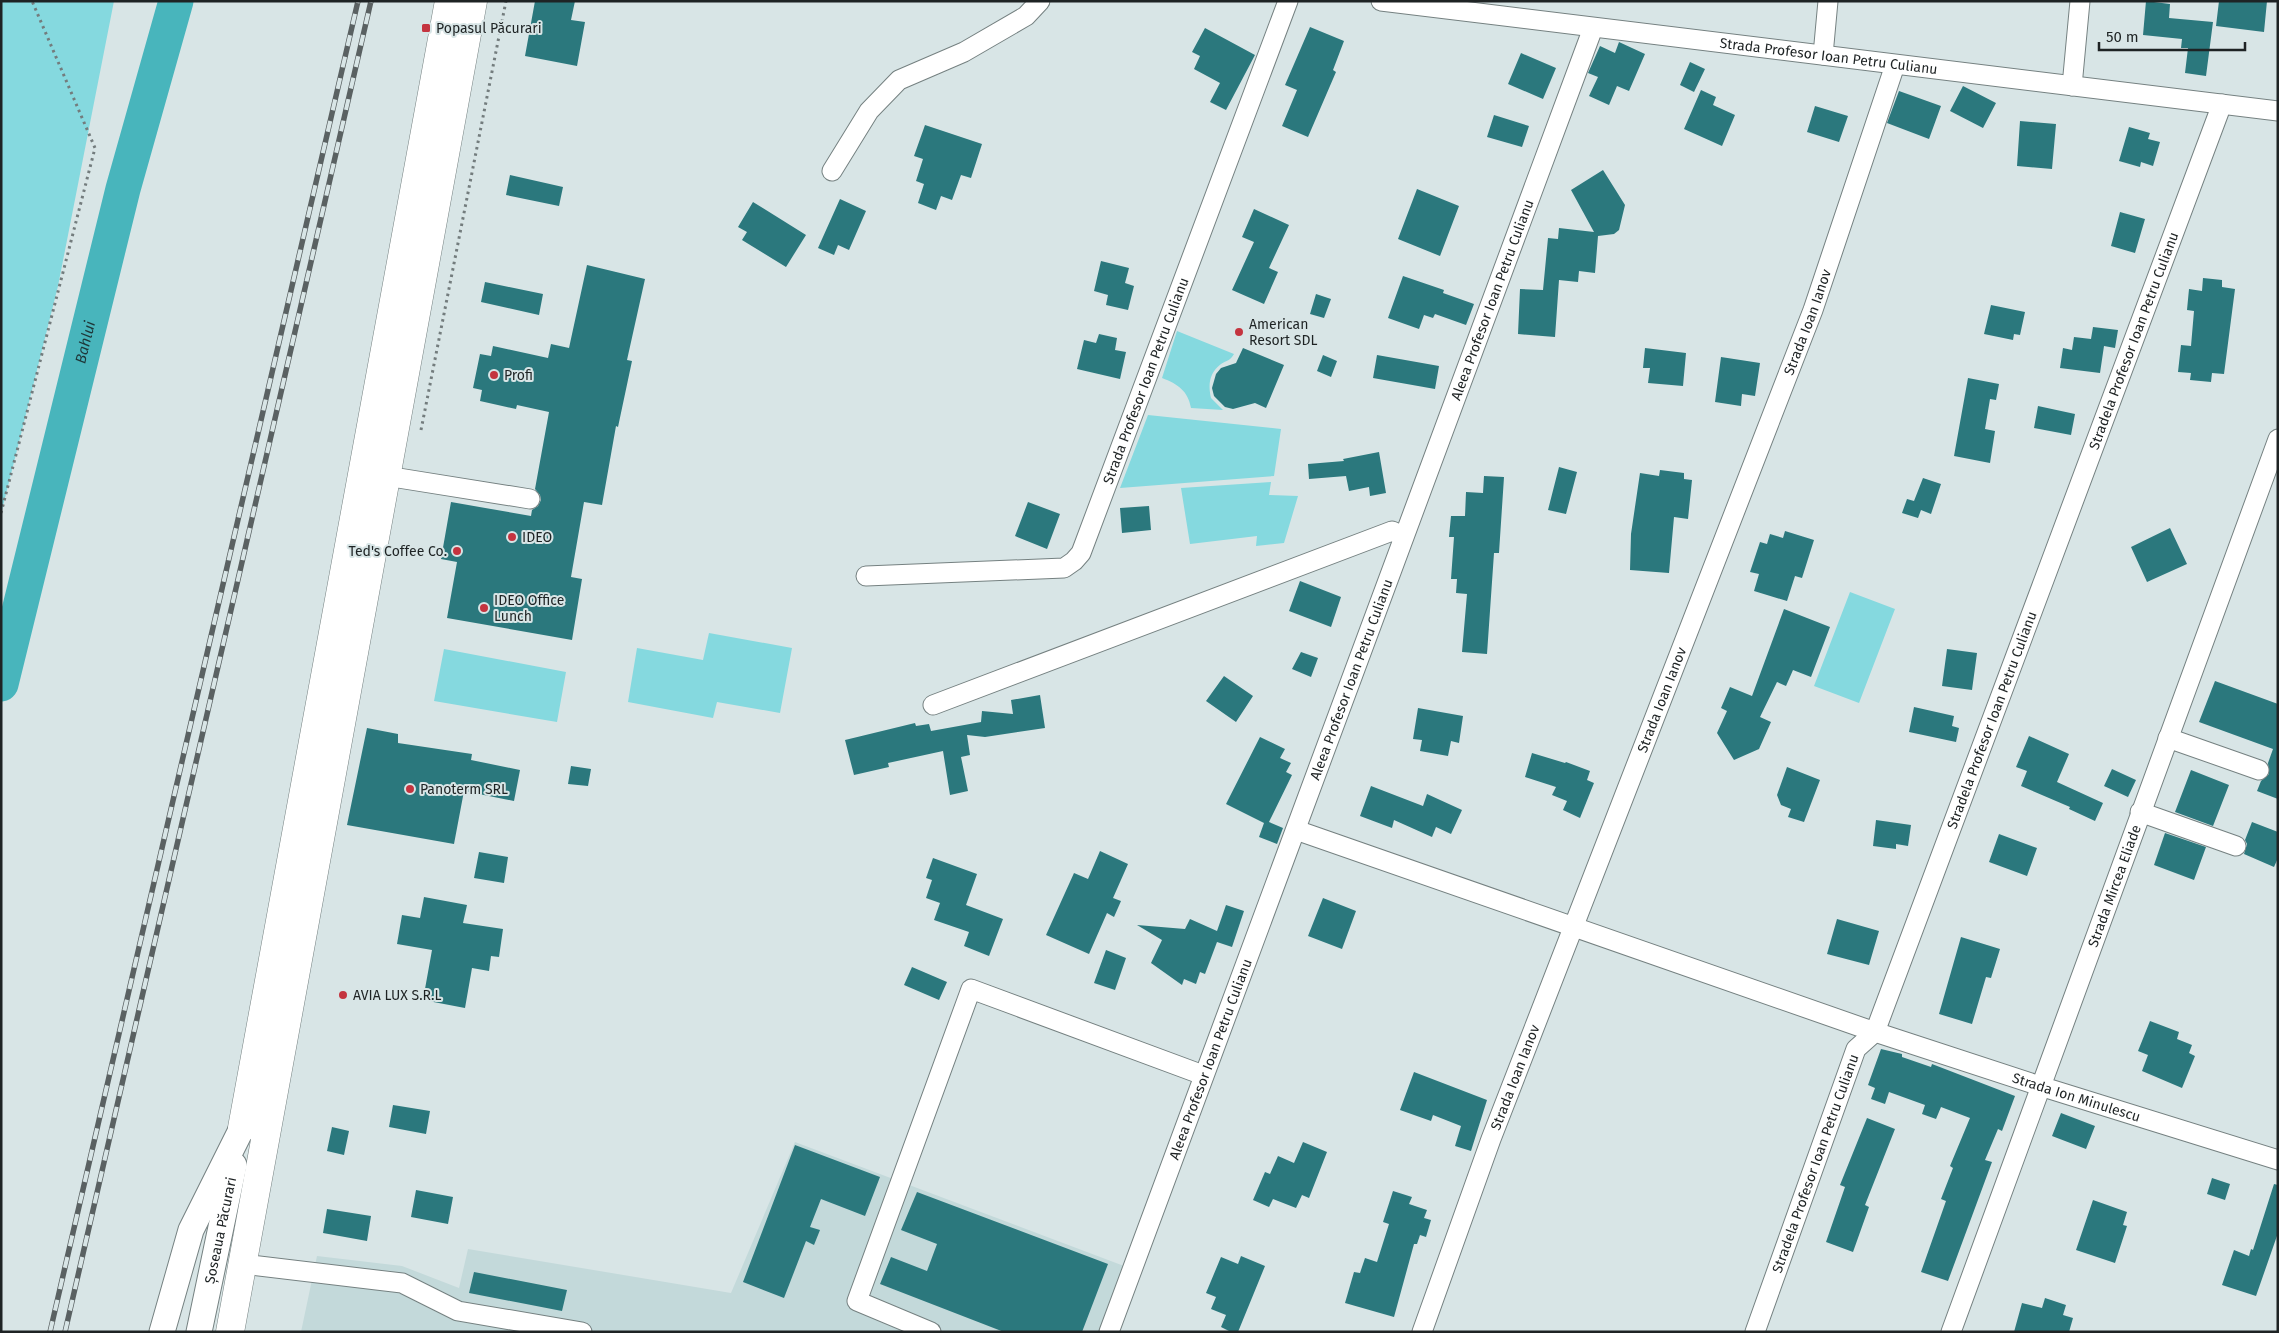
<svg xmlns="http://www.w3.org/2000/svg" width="2279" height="1333" font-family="'Fira Sans',sans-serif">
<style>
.built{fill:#c3d9da}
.green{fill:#85d9df}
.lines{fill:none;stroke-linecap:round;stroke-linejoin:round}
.river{stroke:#48b5bc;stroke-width:35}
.building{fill:#2b787d}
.minor-casing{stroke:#758181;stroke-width:21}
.major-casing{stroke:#758181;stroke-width:27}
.highway-casing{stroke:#758181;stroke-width:29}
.path{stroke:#737c7d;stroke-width:3;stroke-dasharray:2.5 4;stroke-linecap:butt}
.minor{stroke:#fff;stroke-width:19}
.major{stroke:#fff;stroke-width:25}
.highway{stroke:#fff;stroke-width:28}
.rail-casing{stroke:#5a6162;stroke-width:5.5}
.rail{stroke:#d8e5e6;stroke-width:4;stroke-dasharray:11;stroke-linecap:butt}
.poi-dot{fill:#c4343f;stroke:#d8e5e6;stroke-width:2}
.labels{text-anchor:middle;stroke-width:4;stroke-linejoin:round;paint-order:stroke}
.poi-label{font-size:14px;fill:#1e2324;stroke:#d8e5e6;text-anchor:start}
.street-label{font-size:14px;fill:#1e2324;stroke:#d8e5e6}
.water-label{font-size:15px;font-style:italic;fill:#1f3739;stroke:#d8e5e6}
</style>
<rect width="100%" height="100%" fill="#d8e5e6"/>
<path class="built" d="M795,1142L1124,1266L1099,1332H301L317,1256L402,1266L459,1288L468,1249L731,1293Z"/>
<path class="green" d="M1,1H114L58,286L1,514Z
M1177,331L1234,354C1230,361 1227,360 1221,364C1209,373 1208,385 1211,398L1223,410L1191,408C1188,391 1178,384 1162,378Z
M1148,415L1281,429L1274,476L1120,488Z
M1271,482L1269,495L1298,496L1284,543L1256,546L1257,536L1190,544L1181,488Z
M1850,592L1895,609L1859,703L1814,686Z
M709,633L792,648L780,713L717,702L713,718L628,702L637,648L703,660Z
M444,649L566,672L557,722L434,701Z"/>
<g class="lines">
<path class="river" id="s1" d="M1,684L123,189L176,1"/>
</g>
<path class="building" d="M535,1H575L571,20L585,22L577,66L525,56Z
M2146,1L2170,4L2169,18L2213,22L2206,76L2185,73L2188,48H2181L2182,39L2143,35Z
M2219,1H2267L2264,32L2216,26Z
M1310,27L1344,41L1333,70L1336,72L1308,137L1282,126L1297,90L1285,85Z
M1205,28L1255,55L1226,110L1210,102L1220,83L1194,69L1200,56L1192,52Z
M1619,42L1645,54L1629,91L1617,86L1609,105L1589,96L1598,77L1588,73L1600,46L1615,53Z
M1521,53L1556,68L1543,99L1508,84Z
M1690,62L1705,69L1694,92L1680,85Z
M1963,86L1996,103L1983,128L1950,111Z
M1701,90L1716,97L1713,105L1735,115L1722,146L1684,129Z
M1899,91L1941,106L1929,139L1887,123Z
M1815,106L1848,116L1839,142L1807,132Z
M1494,115L1529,126L1522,147L1487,137Z
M2020,121L2056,124L2052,169L2017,166Z
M925,125L982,144L971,178L961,175L952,200L941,196L936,210L918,203L924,184L916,181L923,159L914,156Z
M2129,127L2150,133L2148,139L2160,142L2153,166L2141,162L2140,167L2119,161Z
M1603,170L1625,205L1619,230L1614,234L1598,236L1595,273L1579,271L1578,282L1559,280L1555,337L1518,334L1520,289L1543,290L1548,238L1558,239L1559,228L1594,232L1571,190Z
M510,175L563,187L559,206L506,195Z
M1417,189L1459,206L1440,256L1398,239Z
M840,199L866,211L849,250L838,245L834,255L818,248Z
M753,202L806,235L786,267L742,240L747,232L738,227Z
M1254,209L1289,225L1269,268L1278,272L1264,304L1232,290L1254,242L1242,237Z
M2120,212L2145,219L2135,253L2111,246Z
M1101,261L1129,268L1125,283L1134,286L1128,310L1106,305L1108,295L1094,291Z
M587,265L645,279L627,360L632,361L618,427L616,426L602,505L584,502L571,577L582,579L572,640L447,618L457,562L441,559L451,502L531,516L532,510L538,506L541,500L540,495L535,489L549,412L517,405L516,409L480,401L482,390L473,388L480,354L491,356L493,346L548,358L551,344L569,348Z
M1403,276L1444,290L1443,293L1474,304L1466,325L1435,314L1433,318L1424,315L1419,329L1388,318Z
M2203,278L2222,280V287L2235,289L2224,374L2212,373L2211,382L2190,380L2191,373L2178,372L2181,345L2191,346L2194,311L2187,310L2189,289L2202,291Z
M485,282L543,294L539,315L481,302Z
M1316,294L1331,299L1324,318L1310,314Z
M1991,305L2025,312L2020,335L2014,334L2013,340L1984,334Z
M2093,327L2118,330L2115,348L2104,346L2100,373L2060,368L2063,348L2072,350L2074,337L2091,339Z
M1099,334L1117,338L1115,350L1126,352L1120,379L1077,369L1084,340L1096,343Z
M1243,348L1284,365L1266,408L1255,403L1233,409L1225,407L1214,396L1212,388L1216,374L1221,368L1236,363Z
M1645,348L1686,353L1683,386L1648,383L1650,368H1643Z
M1323,355L1337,361L1331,377L1317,371Z
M1377,355L1439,366L1435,389L1373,378Z
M1721,357L1760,363L1755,396L1742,394L1741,406L1715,402Z
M1968,378L1999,384L1996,400L1990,399L1985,429L1995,431L1990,463L1954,456Z
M2038,406L2075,414L2071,435L2034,428Z
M1379,452L1386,493L1370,496L1369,487L1349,491L1346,476L1309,479L1308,464L1344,461L1343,459Z
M1559,467L1577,472L1566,514L1548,510Z
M1660,470L1684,473V479L1692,480L1688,519L1674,517L1669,573L1630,570L1631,534L1640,473L1659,476Z
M1484,476L1504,477L1499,553H1494L1487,654L1462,652L1467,594L1456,593L1457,579H1451L1454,537H1449L1451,516H1465L1466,492L1483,493Z
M1923,478L1941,484L1931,514L1921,510L1918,518L1902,513L1907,499L1914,501Z
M1028,502L1060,514L1047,549L1015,536Z
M1149,506L1151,530L1122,533L1120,508Z
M2170,528L2187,564L2147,582L2131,547Z
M1785,531L1814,540L1802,578L1795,576L1787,601L1754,591L1759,574L1750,572L1760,542L1767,544L1770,534L1783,538Z
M1300,581L1341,597L1331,627L1289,611Z
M1784,609L1830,627L1811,677L1793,670L1786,686L1777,682L1760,717L1771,722L1759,749L1734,760L1717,733L1727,711L1721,708L1730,687L1752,696Z
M1947,649L1977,653L1972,690L1942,686Z
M1301,652L1318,658L1311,677L1292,669Z
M1224,676L1253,696L1236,722L1206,701Z
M2215,681L2278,704V799L2257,791L2261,781L2269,774L2268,763L2273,749L2199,722Z
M1040,695L1045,728L985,737L967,735L970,755L961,757L968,791L950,795L943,751L888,763L889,767L854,775L845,740L915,723L916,726L929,724L931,731L981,722L982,711L1013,714L1011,700Z
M1914,707L1954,716L1952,726L1959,728L1956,742L1909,732Z
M1418,708L1463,716L1459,743L1451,741L1448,756L1420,751L1422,740L1413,739Z
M367,728L398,734V743L472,754L471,760L520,770L514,801L464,791L454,844L347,825Z
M2029,736L2069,754L2057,782L2103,803L2095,821L2069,809L2070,807L2021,786L2027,771L2016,767Z
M1260,737L1285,749L1280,758L1291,763L1286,772L1292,775L1269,822L1283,828L1277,844L1259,837L1264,823L1226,804Z
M1532,753L1565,763L1566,762L1590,771L1587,780L1594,783L1580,818L1563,810L1567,801L1552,795L1556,787L1525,777Z
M571,766L591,769L588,786L568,784Z
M1787,767L1820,780L1804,822L1788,817L1791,809L1781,805L1777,795Z
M2112,769L2136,780L2128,797L2104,786Z
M2191,770L2229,785L2213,826L2175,812Z
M1371,786L1423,806L1427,794L1462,810L1451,834L1436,827L1432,837L1394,820L1392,828L1360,816Z
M1876,820L1911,825L1908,846L1896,844V849L1873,846Z
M2252,822L2278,832V858L2274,867L2244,854L2247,844L2245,840Z
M2165,833L2206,847L2194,880L2154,865Z
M1999,834L2037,848L2027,876L1989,862Z
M1100,851L1128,864L1113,898L1121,901L1114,917L1107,913L1089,954L1046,935L1074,873L1088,879Z
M479,852L508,857L504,883L474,878Z
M933,858L977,874L966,905L1003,919L989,956L964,946L969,932L934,920L940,903L926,898L932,880L926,878Z
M424,897L467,905L463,923L503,929L499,957L491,956L489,971L472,968L465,1008L423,1000L432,950L397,944L402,915L420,918Z
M1323,898L1356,911L1342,949L1308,936Z
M1226,905L1244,911L1232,947L1217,942L1205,974L1200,972L1196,984L1184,979L1182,985L1151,963L1162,940L1137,925L1185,929L1190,919L1217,931Z
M1837,919L1879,931L1869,965L1827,954Z
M1961,937L2000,949L1991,978L1986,977L1972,1024L1939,1014Z
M1106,950L1126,958L1115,990L1094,983Z
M912,967L947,982L939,1000L904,985Z
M2150,1021L2179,1032L2177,1039L2192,1045L2189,1053L2195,1056L2182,1088L2142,1071L2148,1055L2138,1051Z
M1881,1049L1902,1054V1057L1931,1067L1932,1064L2015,1096L2002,1131L1998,1129L1985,1160L1992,1162L1948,1281L1921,1272L1946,1201L1941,1199L1953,1168L1950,1166L1970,1118L1941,1107L1936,1119L1922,1114L1925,1105L1889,1092L1885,1104L1871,1099L1875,1088L1868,1085Z
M1414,1072L1487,1100L1471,1151L1455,1146L1461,1126L1433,1115L1431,1121L1400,1110Z
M393,1105L430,1111L426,1134L389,1127Z
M2061,1113L2095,1126L2086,1149L2052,1136Z
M1867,1118L1895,1129L1865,1205L1869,1207L1853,1252L1826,1242L1845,1187L1840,1185Z
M332,1127L349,1131L344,1155L327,1151Z
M1303,1142L1327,1152L1309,1198L1302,1195L1296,1208L1273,1199L1269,1207L1253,1200L1265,1172L1270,1174L1278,1156L1294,1163Z
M795,1145L880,1177L865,1216L821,1199L810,1227L820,1230L814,1245L806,1241L784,1298L743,1282Z
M2212,1178L2230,1184L2225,1200L2207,1194Z
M2274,1184L2278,1185V1233L2256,1296L2222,1285L2234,1250L2249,1256L2251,1249L2253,1250Z
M416,1190L453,1197L448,1224L411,1217Z
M1393,1191L1412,1197L1409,1204L1427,1210L1424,1218L1431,1220L1426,1237L1420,1235L1417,1244H1414L1394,1317L1345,1303L1354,1272L1360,1273L1365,1258L1377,1262L1389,1224L1383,1222Z
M917,1192L1108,1264L1082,1332H1004L880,1284L891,1257L927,1271L937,1244L901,1230Z
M2093,1200L2127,1212L2123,1225L2127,1226L2115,1263L2076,1250Z
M327,1209L371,1216L367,1241L323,1233Z
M1241,1256L1265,1266L1238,1332H1231L1221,1327L1226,1315L1211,1309L1216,1297L1206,1293L1221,1257L1238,1264Z
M474,1272L567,1290L562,1311L469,1293Z
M2045,1298L2066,1305L2063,1315L2073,1318L2069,1332H2014L2022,1303L2042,1308Z"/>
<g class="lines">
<defs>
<g id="minor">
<path id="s2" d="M1381,1L2278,111"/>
<path d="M1823,55L1828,1"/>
<path d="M2072,86L2080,1"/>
<path d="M832,171L869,111L899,80L964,52L1026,16L1040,1"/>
<path d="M386,476L530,499"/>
<path id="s3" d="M866,576L1064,568L1074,561L1081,553L1288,1"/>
<path d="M933,705L1392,531L1403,536"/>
<path d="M2168,738L2259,770"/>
<path d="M2140,812L2236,846"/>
<path id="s4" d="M1296,830L1875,1032L2040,1086L2278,1160"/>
<path d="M243,1264L402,1283L458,1311L582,1332"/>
<path d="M931,1332L857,1301L971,989L1203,1075"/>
<path id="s5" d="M1109,1332L1593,28"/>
<path id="s6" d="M1422,1332L1491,1139L1813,310L1895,65"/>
<path id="s7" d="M1755,1332L1856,1049L1875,1032L2222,104"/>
<path id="s8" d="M1951,1332L2278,439"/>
</g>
<g id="major">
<path d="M162,1332L191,1230L242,1128"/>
<path id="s9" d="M199,1332L234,1165"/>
</g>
<path id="highway" d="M242,1128L449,1
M230,1332L473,1"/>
</defs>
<use href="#minor" class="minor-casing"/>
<use href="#major" class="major-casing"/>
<use href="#highway" class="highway-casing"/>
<path class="path" d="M421,430L506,1
M1,513L95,148L32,1"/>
<use href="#minor" class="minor"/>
<use href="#major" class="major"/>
<use href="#highway" class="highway"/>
<defs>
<path id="rail" d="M50,1332L358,1
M65,1332L371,1"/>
</defs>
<use href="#rail" class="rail-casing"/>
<use href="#rail" class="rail"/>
</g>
<g class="poi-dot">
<rect x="421" y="23" width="10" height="10" rx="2.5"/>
<circle cx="1239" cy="332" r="5"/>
<circle cx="494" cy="375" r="5"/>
<circle cx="512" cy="537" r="5"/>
<circle cx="457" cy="551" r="5"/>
<circle cx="484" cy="608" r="5"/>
<circle cx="410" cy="789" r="5"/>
<circle cx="343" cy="995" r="5"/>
</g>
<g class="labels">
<g class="poi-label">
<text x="436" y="33">Popasul Păcurari</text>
<text x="1249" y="329">American<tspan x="1249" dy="16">Resort SDL</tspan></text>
<text x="504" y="380">Profi</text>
<text x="522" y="542">IDEO</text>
<text x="447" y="556" text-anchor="end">Ted's Coffee Co.</text>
<text x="494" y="605">IDEO Office<tspan x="494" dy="16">Lunch</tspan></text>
<text x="420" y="794">Panoterm SRL</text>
<text x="353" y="1000">AVIA LUX S.R.L</text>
</g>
<g class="street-label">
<text dy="5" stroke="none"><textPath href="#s2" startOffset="451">Strada Profesor Ioan Petru Culianu</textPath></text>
<text dy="5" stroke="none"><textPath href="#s5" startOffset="1101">Aleea Profesor Ioan Petru Culianu</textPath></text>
<text dy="5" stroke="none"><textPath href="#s6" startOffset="1081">Strada Ioan Ianov</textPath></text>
<text dy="5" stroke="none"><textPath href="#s7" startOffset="1064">Stradela Profesor Ioan Petru Culianu</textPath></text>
<text dy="5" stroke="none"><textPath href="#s3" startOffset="405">Strada Profesor Ioan Petru Culianu</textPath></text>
<text dy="5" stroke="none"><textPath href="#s5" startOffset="696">Aleea Profesor Ioan Petru Culianu</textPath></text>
<text dy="5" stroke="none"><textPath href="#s6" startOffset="676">Strada Ioan Ianov</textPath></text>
<text dy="5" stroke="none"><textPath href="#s7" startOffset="659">Stradela Profesor Ioan Petru Culianu</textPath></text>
<text dy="5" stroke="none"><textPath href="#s8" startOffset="475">Strada Mircea Eliade</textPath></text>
<text dy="5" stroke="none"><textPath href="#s5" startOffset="291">Aleea Profesor Ioan Petru Culianu</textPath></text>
<text dy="5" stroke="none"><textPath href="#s6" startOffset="271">Strada Ioan Ianov</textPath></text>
<text dy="5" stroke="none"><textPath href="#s4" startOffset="825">Strada Ion Minulescu</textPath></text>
<text dy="5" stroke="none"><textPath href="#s7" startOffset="179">Stradela Profesor Ioan Petru Culianu</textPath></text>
<text dy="5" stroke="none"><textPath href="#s9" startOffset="104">Șoseaua Păcurari</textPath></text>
</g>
<g class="water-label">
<text dy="5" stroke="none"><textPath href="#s1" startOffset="352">Bahlui</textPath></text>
</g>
</g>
<rect width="2279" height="1333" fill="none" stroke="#1e2324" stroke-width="5"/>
<path d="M2099 42v8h146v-8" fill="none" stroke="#1e2324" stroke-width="2.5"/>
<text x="2106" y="42" font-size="15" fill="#1e2324" stroke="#d8e5e6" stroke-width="4" paint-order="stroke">50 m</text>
</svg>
